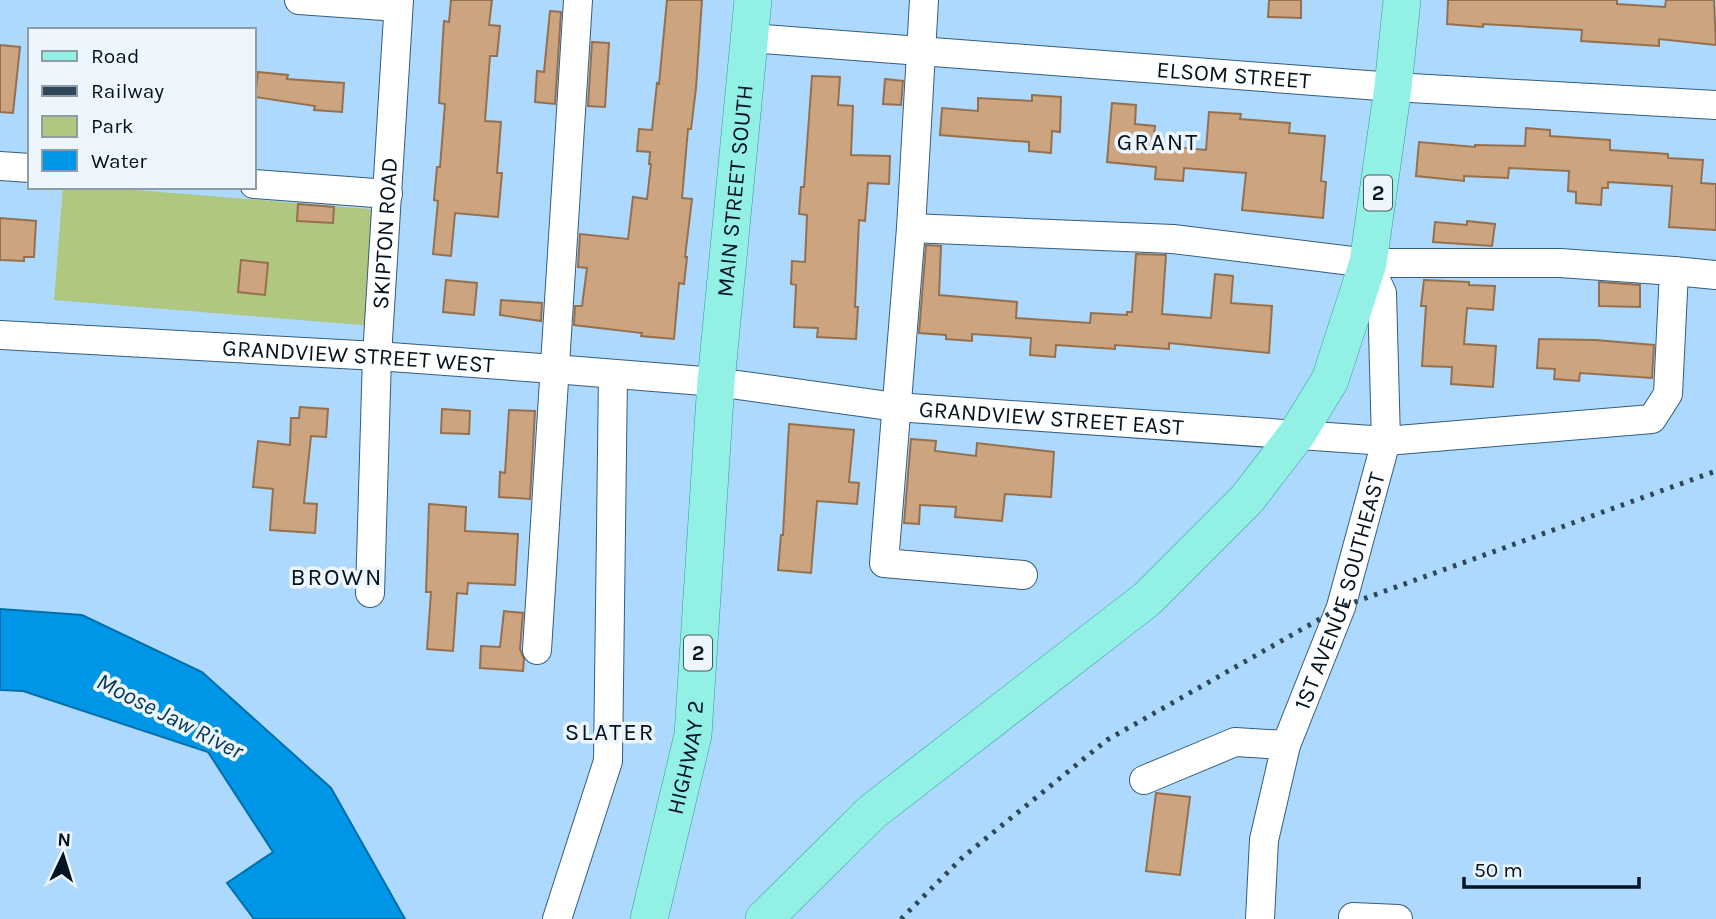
<svg xmlns="http://www.w3.org/2000/svg" width="1716" height="919" font-family="Karla,sans-serif">
<style>
.green{fill:#afc77e}
.water{fill:#0096e7;stroke:#016fab;stroke-width:2}
.building{fill:#cca480;stroke:#96704d;stroke-width:2}
.lines{fill:none;stroke-linecap:round;stroke-linejoin:round}
.minor-casing{stroke:#355d7c;stroke-width:30}
.major-casing{stroke:#329c94;stroke-width:38}
.minor{stroke:#fff;stroke-width:28}
.major{stroke:#92f0e5;stroke-width:37}
.rail{stroke:#304759;stroke-width:5;stroke-dasharray:3.5 7;stroke-linecap:butt}
.labels{text-anchor:middle;stroke-width:7;stroke-linejoin:round;paint-order:stroke}
.shield{fill:#edf6fd;stroke:#4a5762;stroke-width:2}
.shield-label{font-size:21px;font-weight:bold;fill:#04131f}
.street-label{font-size:23px;fill:#04131f;stroke:#edf6fd}
.neighbourhood-label{font-size:24px;letter-spacing:2px;fill:#04131f;stroke:#edf6fd}
.water-label{font-size:24px;font-style:italic;fill:#063858;stroke:#edf6fd}
</style>
<rect width="100%" height="100%" fill="#add9fe"/>
<path class="green" d="M63,187H99L382,210L373,326L54,300Z"/>
<path class="water" d="M0,609L82,615L202,672L331,788L405,919H254L227,883L273,852L208,752L23,691L0,690Z"/>
<path class="building" d="M451,0H492L489,25L500,26L497,56H490L485,121L501,122L497,173H502L498,217L455,213L451,256L433,254L438,201L434,200L437,167H440L445,104L439,103L442,52L444,21L449,22Z
M667,0H702L696,88L691,129H688L682,198L692,199L685,257H687L684,284L679,283L674,339L641,336L642,333L574,325L575,306H582L587,268L578,267L580,234L628,239L633,197L647,199L651,164H649L650,152L637,151L639,129L652,130L657,83L659,84Z
M1269,0H1301V18L1268,17Z
M1448,0H1617V4L1665,7L1666,0H1714L1716,45L1659,39V46L1581,41L1582,30L1483,24V27L1447,24Z
M550,11L561,12L555,104L535,102L537,71L544,72Z
M592,42L609,43L605,107L588,106Z
M0,45L20,47L13,113L0,112Z
M258,72L288,75L287,79L344,83L342,112L314,110L315,106L255,97Z
M812,76L840,77L838,105L853,106L851,155L890,156L889,184L868,183L865,221L859,220L855,307H858L856,339L817,337L818,328L794,327L796,285L791,284L792,261L805,262L807,215L799,214L801,187H804Z
M885,79L903,81L901,105L883,104Z
M1032,95L1061,97L1060,132L1052,131L1051,153L1029,151V142L940,135L942,108L978,111V98L1032,101Z
M1112,103L1136,105L1135,124L1155,126L1153,145L1206,150L1209,112L1241,114L1240,119L1290,123L1289,133L1325,136L1321,181L1326,182L1323,218L1242,210L1246,173L1184,168L1183,181L1155,179L1156,167L1107,162Z
M1526,128L1550,130V136L1610,140V150L1668,154V158L1703,160L1701,183L1716,184V230L1669,227L1672,186L1608,182V188H1602L1601,205L1576,203V192L1568,191L1569,171L1509,168L1508,178L1464,176V181L1416,176L1419,142L1475,147V145L1525,146Z
M298,204L334,207L333,223L297,221Z
M0,218L36,221L34,257H24V261L0,260Z
M1467,221L1495,224L1492,246L1433,242L1435,222L1467,225Z
M926,245L941,246L939,295L1017,302L1016,318L1090,323L1091,313L1127,315V312H1132L1136,254L1166,255L1162,314L1211,318L1215,274L1233,276L1231,303L1272,306L1269,353L1169,343V349L1115,345V349L1056,345L1055,357L1030,355L1031,338L972,334V341L946,339V335L919,333Z
M241,260L268,263L265,295L238,292Z
M446,280L477,283L474,315L443,312Z
M1424,280L1469,282V285L1495,286L1493,310L1467,308L1464,344L1496,346L1493,387L1451,384L1452,367L1422,366L1426,306H1421Z
M1599,282L1640,285V307L1599,306Z
M501,300L542,303L541,321L500,315Z
M1539,339L1595,340L1654,345L1652,378L1580,373L1579,381L1554,379L1555,369L1537,368Z
M300,407L328,409L326,437L311,436L304,503L317,504L315,533L270,530L273,489L253,487L258,441L290,445L291,418H299Z
M442,409L470,411L469,434L441,433Z
M509,410L535,411L530,499L499,497L500,472L505,473Z
M789,424L854,430L849,482L859,483L857,504L817,501L811,573L778,570L781,535H783Z
M911,439L936,441L935,451L976,456L977,443L1054,452L1051,497L1005,494L1002,521L955,517L956,507L920,505L919,524L904,523Z
M429,504L466,507L465,531L518,534L515,585L468,583L467,594L457,593L453,651L427,649L431,592H426Z
M504,611L523,613L520,649L524,659L523,671L480,668L481,646L500,647Z
M1156,793L1190,797L1180,875L1146,871Z"/>
<g class="lines">
<defs>
<g id="minor">
<path d="M299,0L398,7"/>
<path d="M924,0L911,228L884,563L1023,575"/>
<path id="s1" d="M750,38L1393,87L1716,105"/>
<path d="M0,166L30,168"/>
<path d="M254,184L388,194"/>
<path d="M1674,271L1716,275"/>
<path id="s2" d="M0,335L377,356L554,369L716,382L896,407L1386,441L1652,419L1668,394L1674,271L1560,263H1368L1173,239L911,228"/>
<path id="s3" d="M370,593L377,356L399,0"/>
<path d="M537,650L578,0"/>
<path d="M1144,780L1235,742L1286,745"/>
<path d="M1353,917L1398,919"/>
<path d="M557,919L608,761L613,374"/>
<path id="s4" d="M1260,919L1264,840L1286,745L1341,607L1386,441L1382,293L1368,263"/>
</g>
<g id="major">
<path id="s5" d="M649,919L693,735L716,382L753,0"/>
<path d="M764,919L872,812L1147,599L1247,499L1297,434L1330,380L1368,263L1393,87L1402,0"/>
</g>
</defs>
<use href="#minor" class="minor-casing"/>
<use href="#major" class="major-casing"/>
<use href="#minor" class="minor"/>
<use href="#major" class="major"/>
<path class="rail" d="M901,919L963,857L1107,740L1341,607L1716,471"/>
</g>
<g class="labels">
<g class="shield">
<rect x="1364" y="175.5" width="28" height="35" rx="5"/>
<rect x="684" y="635.5" width="28" height="35" rx="5"/>
</g>
<g class="shield-label">
<text x="1378" y="200">2</text>
<text x="698" y="660">2</text>
</g>
<g class="street-label">
<text dy="8" stroke="none"><textPath href="#s1" startOffset="485">ELSOM STREET</textPath></text>
<text dy="8" stroke="none"><textPath href="#s5" startOffset="735">MAIN STREET SOUTH</textPath></text>
<text dy="8" stroke="none"><textPath href="#s3" startOffset="360">SKIPTON ROAD</textPath></text>
<text dy="8" stroke="none"><textPath href="#s2" startOffset="359">GRANDVIEW STREET WEST</textPath></text>
<text dy="8" stroke="none"><textPath href="#s2" startOffset="1055">GRANDVIEW STREET EAST</textPath></text>
<text dy="8" stroke="none"><textPath href="#s4" startOffset="340">1ST AVENUE SOUTHEAST</textPath></text>
<text dy="8" stroke="none"><textPath href="#s5" startOffset="166">HIGHWAY 2</textPath></text>
</g>
<g class="neighbourhood-label">
<text x="1158" y="150">GRANT</text>
<text x="337" y="585">BROWN</text>
<text x="610" y="740">SLATER</text>
</g>
<g class="water-label">
<text transform="translate(170 716) rotate(27)" y="8">Moose Jaw River</text>
</g>
</g>
<rect x="28" y="28" width="228" height="161" fill="#edf6fd" stroke="#909ba4" stroke-width="2"/>
<rect x="42" y="51" width="35" height="10" fill="#92f0e5" stroke="#909ba4" stroke-width="2"/>
<text x="91" y="63" font-size="21" fill="#04131f">Road</text>
<rect x="42" y="86" width="35" height="10" fill="#304759" stroke="#909ba4" stroke-width="2"/>
<text x="91" y="98" font-size="21" fill="#04131f">Railway</text>
<rect x="42" y="116" width="35" height="21" fill="#afc77e" stroke="#909ba4" stroke-width="2"/>
<text x="91" y="133" font-size="21" fill="#04131f">Park</text>
<rect x="42" y="150" width="35" height="21" fill="#0096e7" stroke="#909ba4" stroke-width="2"/>
<text x="91" y="168" font-size="21" fill="#04131f">Water</text>
<g transform="translate(63 856) rotate(4)" stroke="#edf6fd" stroke-width="5" paint-order="stroke">
<path d="M0-5L12 26L0 18L-12 26Z" fill="#04131f"/>
<text y="-10" font-size="19" font-weight="bold" text-anchor="middle" fill="#04131f">N</text>
</g>
<path d="M1464 877v10h175v-10" fill="none" stroke="#04131f" stroke-width="3.5"/>
<text x="1474" y="877" font-size="21" fill="#04131f" stroke="#edf6fd" stroke-width="5" paint-order="stroke">50 m</text>
</svg>
